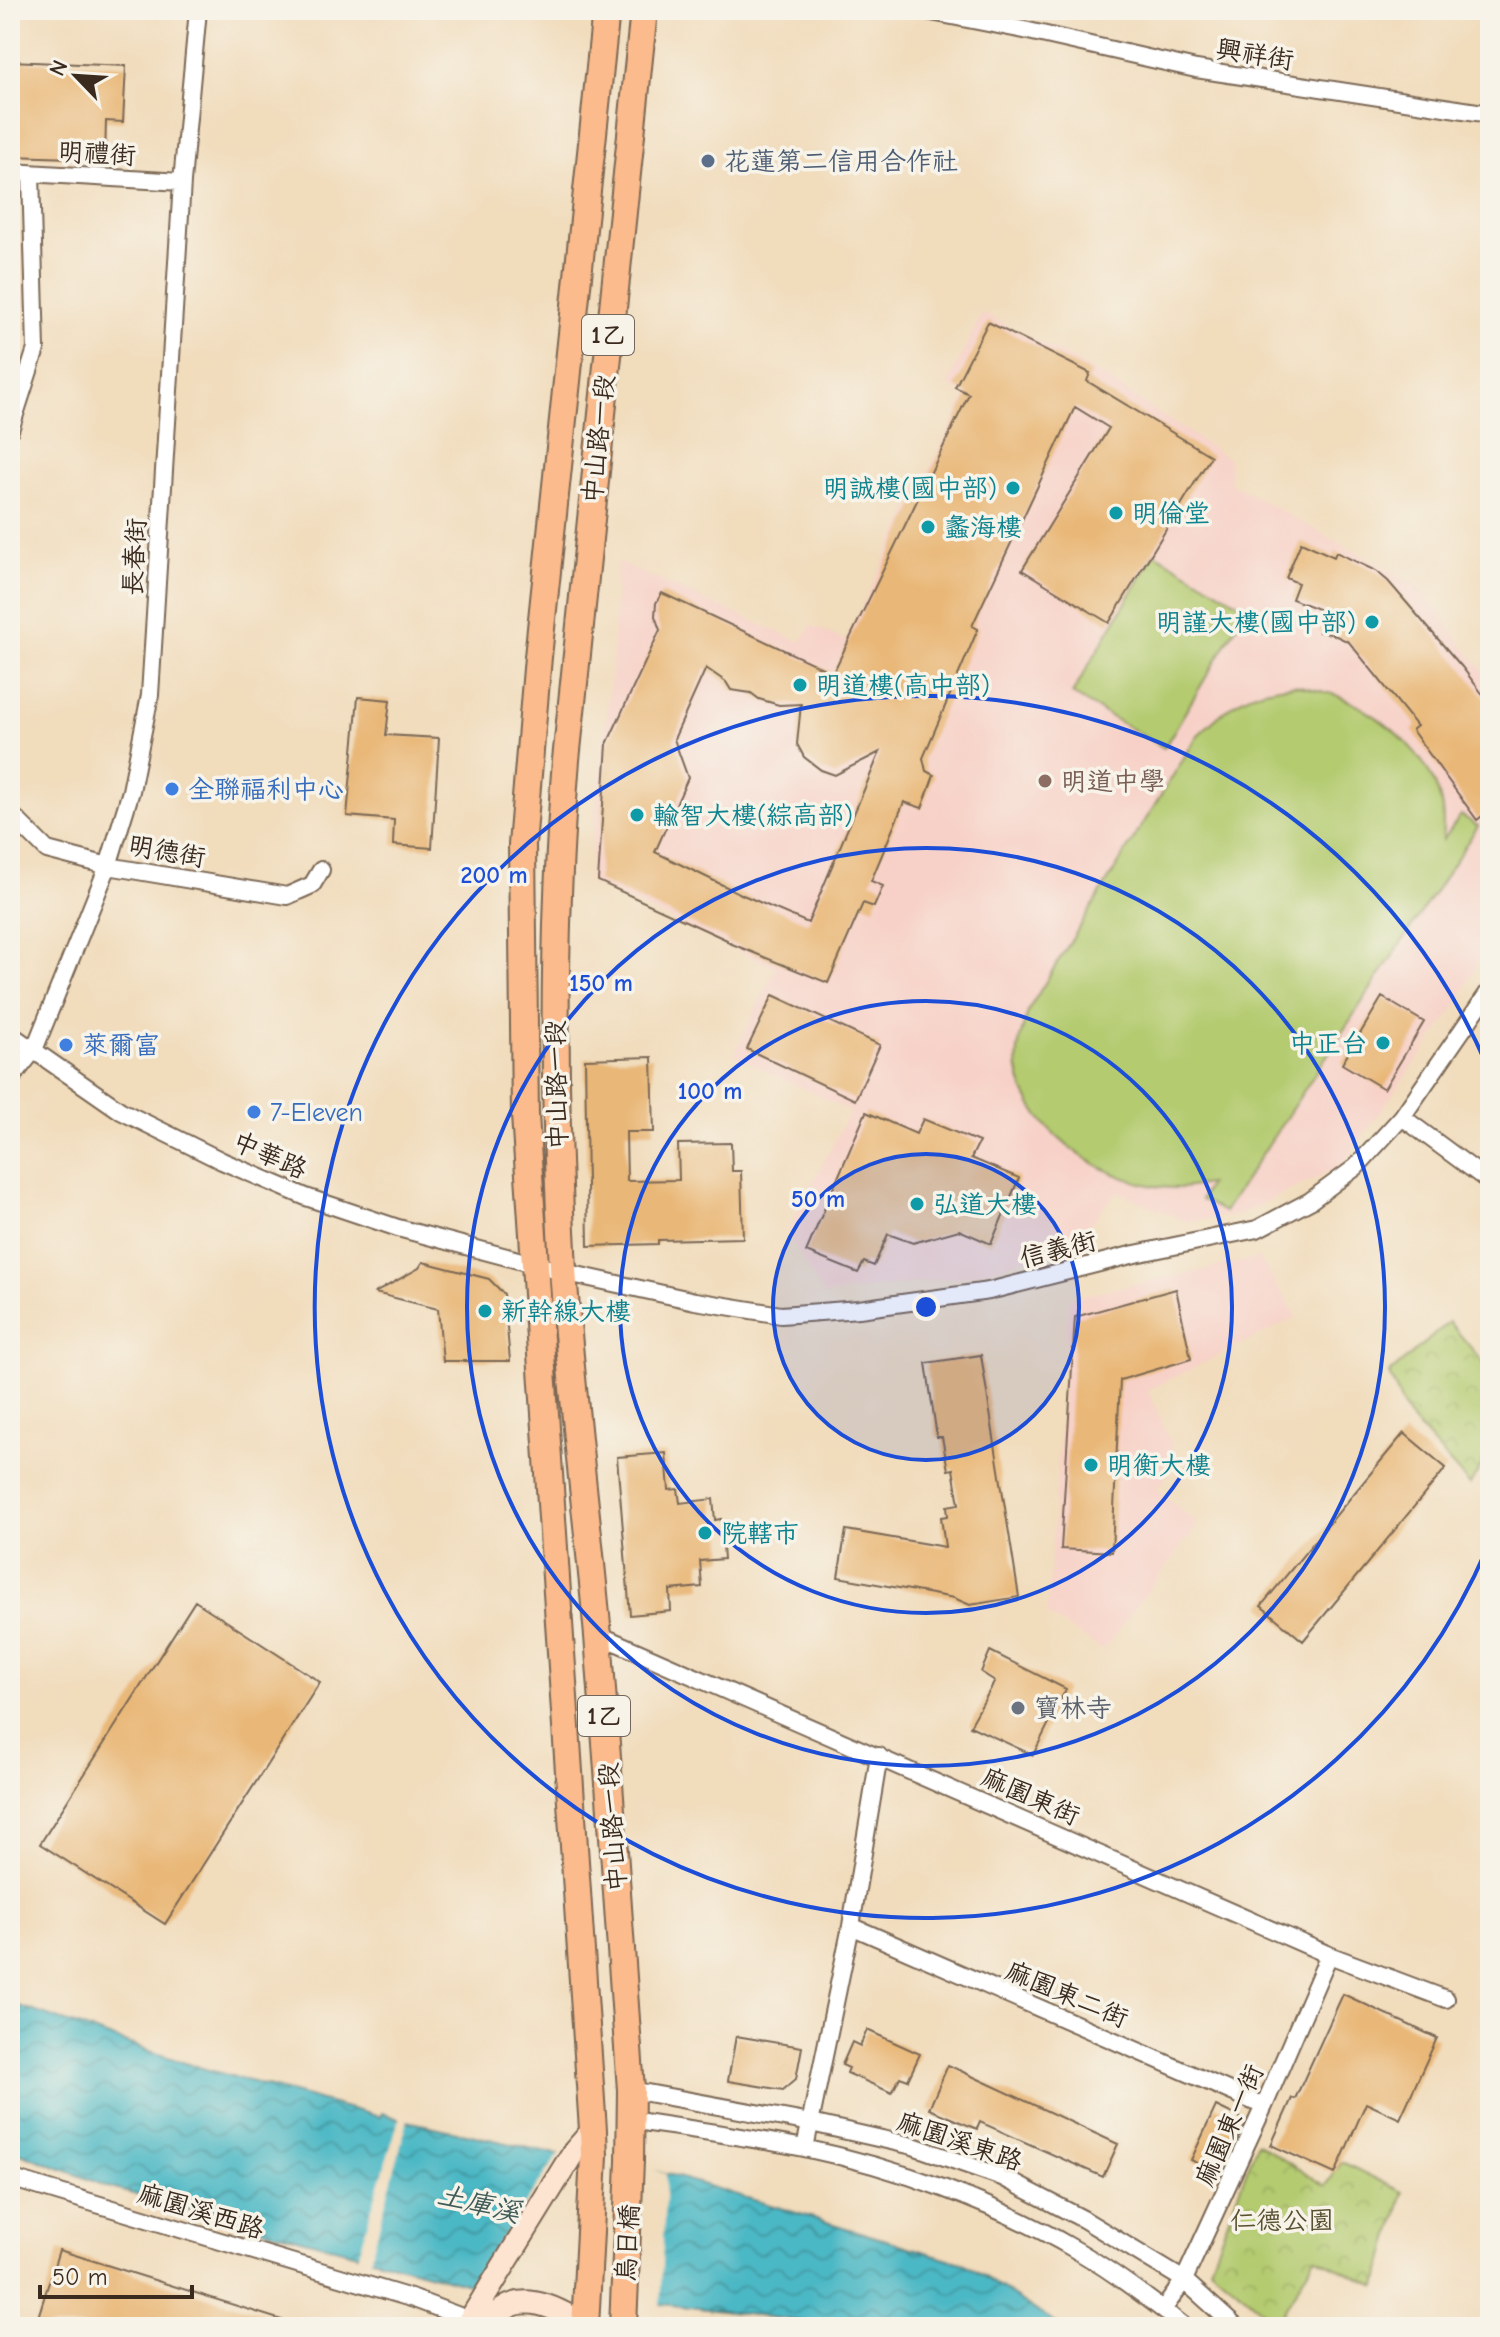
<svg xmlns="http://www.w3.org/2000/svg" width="1500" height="2337" font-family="'Comic Neue','LXGW WenKai TC',sans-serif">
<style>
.built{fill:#f7d1c7}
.park{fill:url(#park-crowns);stroke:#787a46;stroke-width:2}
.pitch{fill:#b4cb6f;stroke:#787a46;stroke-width:2}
.water{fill:url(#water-waves);stroke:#437172;stroke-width:2}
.pier{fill:#f1dcbc}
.building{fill:#e9b878;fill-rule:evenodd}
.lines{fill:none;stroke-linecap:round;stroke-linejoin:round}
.street-casing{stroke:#7b6855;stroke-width:20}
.secondary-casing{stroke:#7b6855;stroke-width:26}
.primary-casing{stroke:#7b6855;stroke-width:30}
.street{stroke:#fff;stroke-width:16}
.secondary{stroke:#fde4d1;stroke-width:22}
.primary{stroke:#fbbb8c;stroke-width:26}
.ring{fill:none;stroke:#1d4ed8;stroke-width:4}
.service-dot{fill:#5c6f8a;stroke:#f7f3e8;stroke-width:3}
.culture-dot{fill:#0f9aa8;stroke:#f7f3e8;stroke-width:3}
.education-dot{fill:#8d6e63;stroke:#f7f3e8;stroke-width:3}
.shop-dot{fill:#3f7fe0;stroke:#f7f3e8;stroke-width:3}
.worship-dot{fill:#6b7280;stroke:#f7f3e8;stroke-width:3}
.labels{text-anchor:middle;stroke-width:7;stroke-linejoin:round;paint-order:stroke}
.shield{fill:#f7f3e8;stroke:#73665b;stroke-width:2}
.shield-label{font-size:24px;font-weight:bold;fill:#3b2a1e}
.street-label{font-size:26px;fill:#3b2a1e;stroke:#f7f3e8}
.service-label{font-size:26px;fill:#4e5e75;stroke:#f7f3e8;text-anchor:start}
.culture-label{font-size:26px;fill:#0d838f;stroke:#f7f3e8;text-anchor:start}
.education-label{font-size:26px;fill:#785e54;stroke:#f7f3e8;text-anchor:start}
.shop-label{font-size:26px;fill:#366cbe;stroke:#f7f3e8;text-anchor:start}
.worship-label{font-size:26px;fill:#5b616d;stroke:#f7f3e8;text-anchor:start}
.park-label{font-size:26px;fill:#595232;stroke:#f7f3e8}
.water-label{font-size:28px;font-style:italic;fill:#415c58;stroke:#f7f3e8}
.centre{fill:#1d4ed8;stroke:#f7f3e8;stroke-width:4}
.ring-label{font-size:24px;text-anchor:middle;font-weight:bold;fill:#1d4ed8;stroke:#f7f3e8;stroke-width:7;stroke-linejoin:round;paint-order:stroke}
</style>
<defs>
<pattern id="park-crowns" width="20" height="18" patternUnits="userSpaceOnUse" patternTransform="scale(2)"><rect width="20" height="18" fill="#b4cb6f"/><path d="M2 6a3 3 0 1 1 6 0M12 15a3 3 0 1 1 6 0" fill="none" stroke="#9cae60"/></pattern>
<pattern id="water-waves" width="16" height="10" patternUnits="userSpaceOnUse" patternTransform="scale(2)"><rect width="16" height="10" fill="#4bb8c5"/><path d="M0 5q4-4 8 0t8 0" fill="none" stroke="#40969f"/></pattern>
</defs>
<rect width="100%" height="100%" fill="#f7f3e8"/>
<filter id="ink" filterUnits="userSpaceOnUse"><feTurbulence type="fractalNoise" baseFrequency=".0125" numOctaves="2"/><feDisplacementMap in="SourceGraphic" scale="16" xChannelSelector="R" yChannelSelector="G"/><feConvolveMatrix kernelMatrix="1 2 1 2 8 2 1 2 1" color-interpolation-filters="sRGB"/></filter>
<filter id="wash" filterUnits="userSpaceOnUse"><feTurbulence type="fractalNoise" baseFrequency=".006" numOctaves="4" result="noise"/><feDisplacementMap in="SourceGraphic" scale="32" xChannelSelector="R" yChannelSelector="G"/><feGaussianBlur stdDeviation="1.8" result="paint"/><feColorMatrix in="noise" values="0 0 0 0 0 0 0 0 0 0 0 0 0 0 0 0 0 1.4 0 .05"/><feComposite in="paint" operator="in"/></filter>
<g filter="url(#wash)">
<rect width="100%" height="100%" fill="#f1dcbc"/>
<path class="built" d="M982,313L1088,367L1229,459L1230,483L1418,586L1490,680V926L1484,949L1457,1005L1341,1166L1239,1215L1187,1222L1117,1191L1074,1244L972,1275L823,1295L787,1232L850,1111L734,1055L775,968L588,882L612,663L617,562L801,642L811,625L845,641L966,395L947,385Z
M1259,1258L1297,1317L1148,1390L1178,1461L1157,1489L1198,1525L1103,1650L1047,1615L1069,1298Z"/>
<path class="park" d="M1449,1322L1490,1370V1450L1470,1485L1407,1415L1389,1374Z
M1257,2143L1326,2186L1342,2162L1403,2192L1377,2286L1315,2257L1277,2323L1210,2267Z"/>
<path class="pitch" d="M1155,553L1247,608L1164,748L1072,694Z
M1295,685C1311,689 1328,691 1343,698C1386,718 1435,759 1442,809C1444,819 1442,830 1443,840L1461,815L1478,826L1224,1212L1201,1199L1209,1184C1199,1185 1189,1188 1179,1188C1115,1189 1028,1135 1018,1069C1015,1049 1023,1027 1029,1009L1198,735C1234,702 1245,690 1295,685Z"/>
<path class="water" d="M10,2003L191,2065L380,2117L382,2113L398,2119L561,2155L671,2175L965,2264L1061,2327H825L792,2320L682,2306L476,2286L111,2188L10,2149Z"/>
<path class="pier" d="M400,2116L408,2119L370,2260L357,2257Z
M561,2151L623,2162L666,2174L660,2308L539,2297L471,2284Z"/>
<g id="blocks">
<path class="building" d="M10,61L126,66L123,122L106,121L105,159L10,156Z
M988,322L1090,373L1087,381L1211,456L1109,623L1022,570L1109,428L1075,407L972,626L978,629L923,758L926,771L934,775L922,808L904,802L871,881L883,886L874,907L863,903L828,983L727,942V940L598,881L607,744L660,630L655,616L656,603L662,593L833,673L969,394L955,387ZM706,668L726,682L731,690L751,693L759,699L779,705L801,704L797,744L804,757L821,770L835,775L880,752L808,923L743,895L655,852L688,778L674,739Z
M1301,542L1334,557L1336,552L1376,571L1388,581L1462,667L1490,704V810L1477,820L1412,730L1417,726L1349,642L1332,634L1319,632L1326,612L1292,599L1298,583L1286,578Z
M358,697L390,700L386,735L439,738L432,848L393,845L394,820L347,816Z
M773,995L880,1045L855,1100L747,1049Z
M1382,997L1424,1022L1384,1089L1342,1064Z
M652,1057L654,1132H626L627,1181L679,1180L678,1144L731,1143L732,1171H741L743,1238L658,1240V1244L588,1246L585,1059Z
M866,1112L916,1134L923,1119L979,1142L971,1158L1019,1178L991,1244L959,1230L913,1243L888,1234L874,1266L864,1262L858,1273L806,1252Z
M423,1262L489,1279L504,1294L510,1361H443L438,1309L375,1293L419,1268Z
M1176,1289L1191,1359L1120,1380L1112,1552L1061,1549L1075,1317Z
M981,1355L1019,1597L970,1605L954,1598L838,1577L846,1530L945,1547L941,1517L948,1516L947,1506L959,1504L953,1469L948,1470L942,1437H937L926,1363Z
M1404,1433L1446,1468L1303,1641L1261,1606Z
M666,1453L669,1490L678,1489L680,1503L713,1499L715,1520L721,1519L724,1559L700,1561L702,1587L670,1590L671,1611L630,1615L617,1457Z
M195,1601L320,1682L165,1924L40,1844Z
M990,1651L1066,1689L1033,1755L970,1726L995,1681L981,1672Z
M1343,1994L1437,2038L1400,2119L1366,2103L1335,2174L1271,2145L1292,2098L1295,2099Z
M867,2030L920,2054L908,2080L900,2077L892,2093L847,2073L849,2068L842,2065L852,2042L860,2046Z
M736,2036L802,2047L796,2079L783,2090L728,2081Z
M948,2065L1118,2144L1103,2177L980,2122L977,2129L929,2109Z
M1216,2106L1243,2119L1217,2173L1191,2160Z
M59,2250L291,2323L290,2327H35Z"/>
</g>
</g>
<g filter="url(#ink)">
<use href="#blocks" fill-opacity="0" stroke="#7b6855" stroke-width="2"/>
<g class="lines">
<defs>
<path id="street" d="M921,10L1024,30L1196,69L1490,114
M10,172L182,182
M10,430L36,349L31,174
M10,813L47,850L108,866L287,896L312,885L321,870
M10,1034L121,1111L222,1161L306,1197L398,1228L563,1272L695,1301L781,1315L859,1309L989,1291L1135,1254L1257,1229L1310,1201L1356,1167L1402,1117L1490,990
M10,1080L34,1050L108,866L131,791L150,695L182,182L198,10
M1402,1117L1490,1182
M597,1634L1329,1955L1446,1999
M851,1926L1264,2106
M631,2090L811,2123L913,2146L1002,2177L1083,2219L1184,2280L1236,2327
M631,2120C689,2129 747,2137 804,2148C895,2167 996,2203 1076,2250C1114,2272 1151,2300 1185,2327
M805,2148L851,1926L879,1756
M10,2178L414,2299L470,2320
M1163,2310L1184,2280L1264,2106L1329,1955"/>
<path id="secondary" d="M470,2327V2320L573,2153L593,2130
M488,2327C513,2284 555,2306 587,2327"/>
<path id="primary" d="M585,2327L594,2156L593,2130L525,1115L522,845L538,657L606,10
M623,2327L630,2161L631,2090C620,1939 610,1787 598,1636C587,1514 571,1391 563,1269C553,1099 552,930 566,760L644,10"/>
</defs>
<use href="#street" class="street-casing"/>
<use href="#secondary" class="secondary-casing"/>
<use href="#primary" class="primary-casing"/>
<use href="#street" class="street"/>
<use href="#secondary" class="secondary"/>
<use href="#primary" class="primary"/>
</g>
</g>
<circle cx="926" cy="1307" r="153" fill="#1d4ed8" fill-opacity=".12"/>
<g class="ring">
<circle cx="926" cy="1307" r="153"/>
<circle cx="926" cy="1307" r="306"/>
<circle cx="926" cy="1307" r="459"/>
<path d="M1488 1546A611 611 0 1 1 1488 1068"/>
</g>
<circle class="service-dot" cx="708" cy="161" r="8"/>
<g class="culture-dot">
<circle cx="1013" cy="488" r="8"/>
<circle cx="1116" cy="513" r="8"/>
<circle cx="928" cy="527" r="8"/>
<circle cx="1372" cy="622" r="8"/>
<circle cx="800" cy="685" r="8"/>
<circle cx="637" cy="815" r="8"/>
<circle cx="1383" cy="1043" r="8"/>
<circle cx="917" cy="1204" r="8"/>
<circle cx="485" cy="1311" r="8"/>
<circle cx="1091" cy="1465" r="8"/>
<circle cx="705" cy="1533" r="8"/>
</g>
<circle class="education-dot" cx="1045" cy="781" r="8"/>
<g class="shop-dot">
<circle cx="172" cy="789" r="8"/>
<circle cx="66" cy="1045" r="8"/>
<circle cx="254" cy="1112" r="8"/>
</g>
<circle class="worship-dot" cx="1018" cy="1708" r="8"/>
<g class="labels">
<g class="shield">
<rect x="582" y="315" width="52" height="40" rx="6"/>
<rect x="578" y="1696" width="52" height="40" rx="6"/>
</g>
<g class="shield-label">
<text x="608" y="343">1乙</text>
<text x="604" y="1724">1乙</text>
</g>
<g class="street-label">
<text transform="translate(1255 54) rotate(9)" y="9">興祥街</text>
<text transform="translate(97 153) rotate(3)" y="9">明禮街</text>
<text transform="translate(598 439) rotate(-84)" y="9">中山路一段</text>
<text transform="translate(134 557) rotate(-87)" y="9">長春街</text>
<text transform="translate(167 851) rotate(10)" y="9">明德街</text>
<text transform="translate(556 1085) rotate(-91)" y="9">中山路一段</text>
<text transform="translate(270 1155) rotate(24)" y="9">中華路</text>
<text transform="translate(1058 1249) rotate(-14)" y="9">信義街</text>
<text transform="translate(1031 1796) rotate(24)" y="9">麻園東街</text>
<text transform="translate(612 1827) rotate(-94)" y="9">中山路一段</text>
<text transform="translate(1067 1994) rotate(23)" y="9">麻園東二街</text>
<text transform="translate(1229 2125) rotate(-66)" y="9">麻園東一街</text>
<text transform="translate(960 2141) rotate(19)" y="9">麻園溪東路</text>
<text transform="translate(201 2211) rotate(17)" y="9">麻園溪西路</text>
<text transform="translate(627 2243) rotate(-87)" y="9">烏日橋</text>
</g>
<g class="service-label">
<text x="724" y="170">花蓮第二信用合作社</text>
</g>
<g class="culture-label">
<text x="997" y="497" text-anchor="end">明誠樓(國中部)</text>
<text x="1132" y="522">明倫堂</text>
<text x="944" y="536">蠡海樓</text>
<text x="1356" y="631" text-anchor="end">明謹大樓(國中部)</text>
<text x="816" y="694">明道樓(高中部)</text>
<text x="653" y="824">輸智大樓(綜高部)</text>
<text x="1367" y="1052" text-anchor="end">中正台</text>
<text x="933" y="1213">弘道大樓</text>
<text x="501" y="1320">新幹線大樓</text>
<text x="1107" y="1474">明衡大樓</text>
<text x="721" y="1542">院轄市</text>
</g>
<g class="education-label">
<text x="1061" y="790">明道中學</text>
</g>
<g class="shop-label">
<text x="188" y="798">全聯福利中心</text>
<text x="82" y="1054">萊爾富</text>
<text x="270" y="1121">7-Eleven</text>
</g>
<g class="worship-label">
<text x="1034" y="1717">寶林寺</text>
</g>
<g class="park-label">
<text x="1282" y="2229">仁德公園</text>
</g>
<g class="water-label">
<text transform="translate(479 2203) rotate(13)" y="10">土庫溪</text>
</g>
</g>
<circle cx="926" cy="1307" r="12" class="centre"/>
<g class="ring-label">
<text x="494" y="883">200 m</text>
<text x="601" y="991">150 m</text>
<text x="710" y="1099">100 m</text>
<text x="818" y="1207">50 m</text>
</g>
<rect width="1500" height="2337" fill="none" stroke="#f7f3e8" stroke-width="40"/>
<g transform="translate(76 76) rotate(295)" stroke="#f7f3e8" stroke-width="6" paint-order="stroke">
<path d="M0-6L14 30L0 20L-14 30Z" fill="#3b2a1e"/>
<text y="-12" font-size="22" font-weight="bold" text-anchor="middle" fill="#3b2a1e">N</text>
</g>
<path d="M40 2285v12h152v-12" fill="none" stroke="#3b2a1e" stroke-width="4"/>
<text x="52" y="2285" font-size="24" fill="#3b2a1e" stroke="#f7f3e8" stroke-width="6" paint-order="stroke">50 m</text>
</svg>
